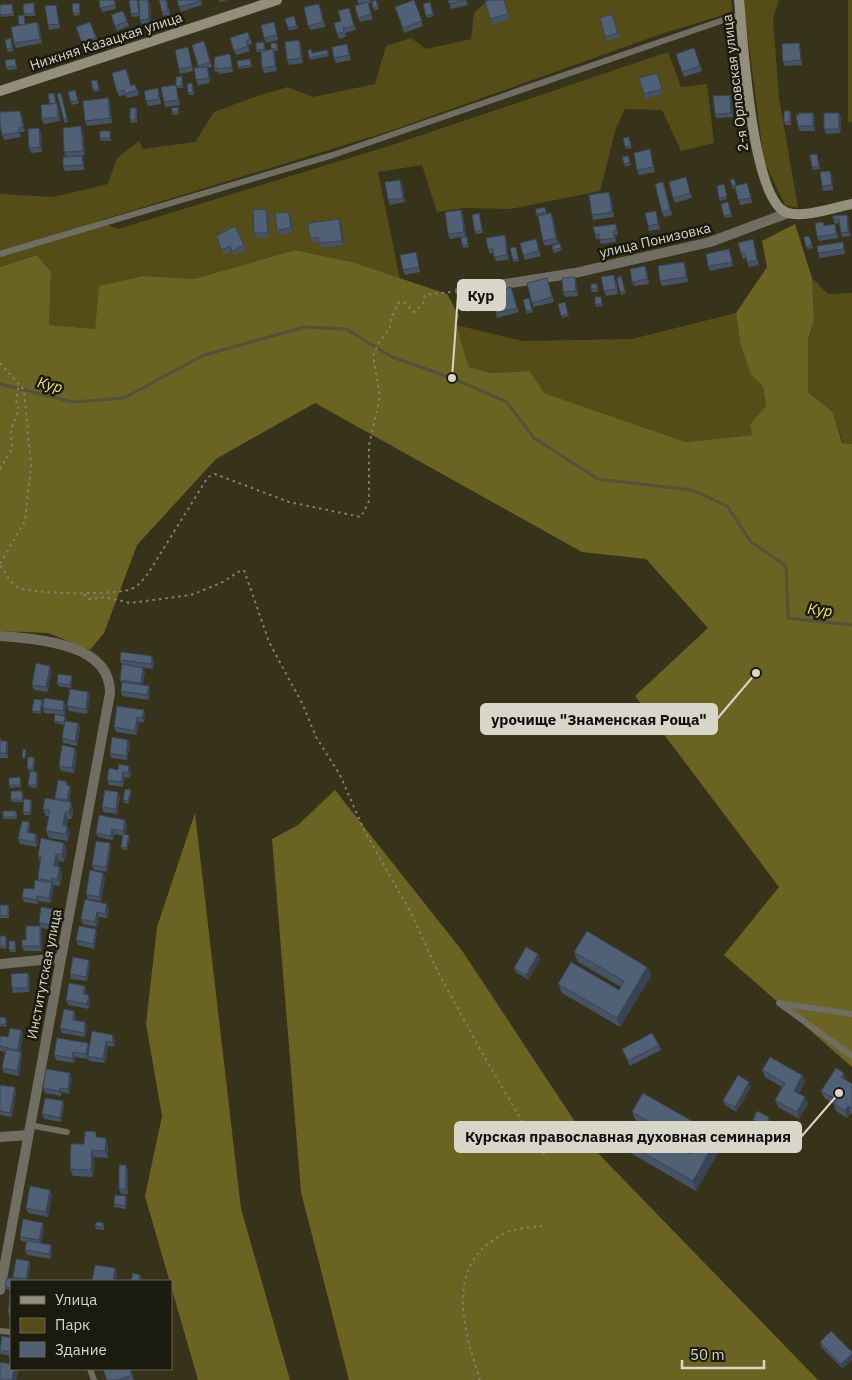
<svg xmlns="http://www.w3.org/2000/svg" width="852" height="1380" font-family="'IBM Plex Sans',sans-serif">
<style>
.green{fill:#544d18}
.forest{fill:#6b6321}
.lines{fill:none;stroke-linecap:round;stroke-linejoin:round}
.stream{stroke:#53503c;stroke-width:3}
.path{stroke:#83816d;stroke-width:2;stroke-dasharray:2.5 4;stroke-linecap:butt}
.service{stroke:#706e62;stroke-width:6}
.minor{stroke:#706e62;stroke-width:10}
.secondary{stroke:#92907d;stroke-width:10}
.wall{fill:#455365}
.shaded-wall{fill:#384453}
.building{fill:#506176;stroke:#384453}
.labels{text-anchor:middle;stroke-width:5;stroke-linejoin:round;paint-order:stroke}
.street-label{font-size:14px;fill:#d8d6c8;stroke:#1b1a0f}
.water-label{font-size:15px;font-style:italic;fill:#f5e672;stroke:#1b1a0f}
.leader{fill:none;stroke:#d8d6c8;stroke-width:2}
.callout-dot{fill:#d8d6c8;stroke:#1b1a0f;stroke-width:2}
.callout{fill:#d8d6c8;stroke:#d8d6c8;stroke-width:2}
.callout-label{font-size:15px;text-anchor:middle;font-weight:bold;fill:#111}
</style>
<rect width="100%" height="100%" fill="#36331a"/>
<path class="green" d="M488,0H731L732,12L661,34L387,132L98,221L118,229L389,146L668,52L681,87L707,84L714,143L681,151L662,110L625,109L616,128L600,191L511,209L463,208L437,212L422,165L378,172L400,279L352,262L295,250L194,279L144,276L97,311L95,329L49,325L51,272L37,255L0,267V194L53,197L108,184L117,158L139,141L143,149L195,142L214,112L257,96L288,87L313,97L375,84L386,46L411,38L426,49L471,39L474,13Z
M743,0H779L773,18L779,98L798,208L785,205L764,161Z
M848,0H852V122H848Z
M812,278L828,294L852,293V444L843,443L833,412L808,392V339L814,320Z
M736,313L740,343L751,375L763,385L766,406L750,424L752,435L686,442L544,393L530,371L491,373L469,367L456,325L523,341L632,339Z"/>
<path class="forest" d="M795,224L812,278L814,320L808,339V392L833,412L842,443L852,444V1067L724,955L779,887L635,696L708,628L646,559L582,552L315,403L216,459L137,545L104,633L90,650L48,633L0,631V267L37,255L51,272L49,325L95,329L99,286L144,276L194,279L295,250L352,262L447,294L459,316L456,325L469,367L491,373L530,371L544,393L686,442L752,435L750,424L766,406L763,386L751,375L740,343L736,313L767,267L762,241Z
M335,790L463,952L591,1146L818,1380H349L301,1192L272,839L298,825Z
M195,813L241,1209L290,1380H198L145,1196L162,1116L146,1024L157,927Z"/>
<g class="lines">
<path class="stream" d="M0,384L73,402L124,398L204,355L305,327L346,329L392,357L452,378L507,402L534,438L598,479L692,490L727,506L751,542L786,566L788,618L852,625"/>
<path class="path" d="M0,363L24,390L31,466L25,521L0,564
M0,469L12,449L11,429L19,410L16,400L19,384
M0,566C6,571 8,580 14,585C28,596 111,594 129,590C138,587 144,579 149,572L208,477L215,474L289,502L361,517L369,501V445L380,397L373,356L379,342L390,328L391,319L398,303L404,302L414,312L423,303L425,295L451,292
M244,570L269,642L303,705L316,737L340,775L364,830L410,911L438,972L481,1051L529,1133L547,1158
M84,594L89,599L105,597L130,603L191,595L221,583L243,569
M480,1380C466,1336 446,1277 489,1243C496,1238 505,1232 513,1230C523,1228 534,1227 544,1226"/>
<path class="service" d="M0,254L333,155L741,14
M852,1014L779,1003L852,1056
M29,1125L67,1132
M0,1331L11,1332
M90,1369L94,1380"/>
<path class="minor" d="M460,291L575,273L710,242L788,213
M0,636C37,639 111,643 110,693L0,1290
M0,964L61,958
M0,1137L28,1135"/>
<path class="secondary" d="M739,0C743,37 751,203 788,213C804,218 836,207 852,204
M0,91L277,0"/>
</g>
<path class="wall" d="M99,0H115L116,9L102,12Z
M138,0L139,16L132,17L131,14Z
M167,0L170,15L163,16L162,12Z
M177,0H201L202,5L181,12Z
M219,0H228L220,2Z
M357,0H370L371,3H368L373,19L360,22L358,18L359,5Z
M376,0L379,9L374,11L372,1Z
M414,0L423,26L404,33L395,7Z
M448,0H466L468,5L451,9Z
M504,0L510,19L492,24L490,19Z
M430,2L434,16L427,18L423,4Z
M34,3L35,16H25L24,14Z
M79,3L80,15L74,16L73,13Z
M150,4L151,24L142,25L140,20Z
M0,5L13,7L14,16L1,17Z
M321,8L325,27L310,30L308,26Z
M349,8L356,30L345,33L346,37L339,39L337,34L341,21Z
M57,9L60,28L49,30L48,25Z
M123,11L129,26L117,31L111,15Z
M612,14L620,37L607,41L600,18Z
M24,15L25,24L37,22L39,26L42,43L16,48L14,43L19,25Z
M294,16L298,28L289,31L285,19Z
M90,22L98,42L84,48L76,27Z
M274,22L278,40L266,43L264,38Z
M248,32L252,44L248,45L250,51L236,55L230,38Z
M299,40L301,45L303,63L289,65L287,60Z
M12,41L13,51L8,52L7,49Z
M264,42L265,51L271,49L277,43L278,51H274L277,71L264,73L262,68L263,52H257L256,50Z
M799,43L800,47L802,65L785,66L783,62Z
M347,44L351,60L336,63L334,58Z
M192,45L206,46L212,67L208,68L210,83L198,85L196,80L199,68Z
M694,48L702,71L684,77L676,54Z
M327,50L329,56L310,60L309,58L312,53Z
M189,52L193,71L180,74L179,69Z
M231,59L233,72L219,74L218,72H215L214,67Z
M250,59L252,67L239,69L238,67Z
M16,61L17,69L7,70L6,67Z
M128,74L131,85L137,89L139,95L127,98L125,95L119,96L117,92Z
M182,78L183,88H177L176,86Z
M659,78L663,94L645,99L644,94Z
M97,80L100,91L94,92L91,81Z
M176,85L180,105L165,107L164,102Z
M193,86L194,95H189L188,93Z
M75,90L79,103L72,105L68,92Z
M54,93L56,103L59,108L60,121L44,124L42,119L50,104Z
M61,93L68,122L64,123V120Z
M159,93L161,104L148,106L146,101Z
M108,98L110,103L112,123L87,126L85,121Z
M732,100L733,117L716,118L715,114Z
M178,107L179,114L173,115L172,112Z
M136,108L137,110V122L131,123L130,120Z
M790,111L791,113V125H785L784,122Z
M0,112L22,116L25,132H20L21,137L4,140L1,129L0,130Z
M839,113L841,118V133L826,134L824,129Z
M815,118V131H800L798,126Z
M39,128L41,133L42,152L31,153L29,148Z
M83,131L85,155L66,157L64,152Z
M110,133L111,141H101L100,139Z
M629,137L632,148L626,149L625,147Z
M650,149L655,172L639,175L637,170Z
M817,154L820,169L813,170L812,167Z
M82,156L84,161V170L65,171L63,166Z
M628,156L631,165L625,167L622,157Z
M830,171L832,176L833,190L823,191L822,186Z
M730,180L736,185L749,188L752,203L740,205L736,188L733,189Z
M687,182L692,198L675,203L673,198Z
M402,184L405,202L390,205L388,200Z
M665,187L672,215L664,217L662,212Z
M725,187L727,199L720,201L719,198Z
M611,197L614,217L593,220L592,215Z
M728,202L732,217L725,218L721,204Z
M546,209L547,214L553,218L558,243L545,246L543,241L544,215L537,216L536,214Z
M479,213L483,233L476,234L475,232Z
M268,214L269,237L256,238L254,233Z
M463,215L466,237L467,239L469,247L463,248L461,237L450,239L448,234Z
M847,215L848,219L850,236L842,237L841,233L839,223L835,224L833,219Z
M291,216L293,233L279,234L277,230Z
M657,216L660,229L649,231L648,226Z
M823,222L825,226L835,224L836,229L838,238L819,241L817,237Z
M341,224L344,245L321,248L319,242L312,243L308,229Z
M617,228L618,235H615L616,242L601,244L599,239H596L595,234Z
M216,236L244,245L246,250L234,255L232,251L224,254Z
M809,236L813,248L807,249L804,237Z
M536,239L541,256L525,260L523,255Z
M506,240L509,260L496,261L493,253L490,254L488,249Z
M843,242L845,254L820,258L818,253Z
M560,243L562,250L554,253L552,246Z
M754,244L759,265L749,267L746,258L743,259L741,254Z
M516,247L519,261L514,262L513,260Z
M416,252L420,272L405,275L403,270Z
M731,254L733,266L710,271L708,266Z
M684,262L686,267L688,282L662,286L660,281Z
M647,271L649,284L634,286L632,282Z
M621,276L626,293L621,295L617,278Z
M547,278L554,302L534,307L532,303Z
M616,280L618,294L606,296L604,291Z
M576,281L578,296L565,297L563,292Z
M597,284L598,292H592L591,289Z
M511,287L519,312L497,318L496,313L497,301Z
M601,297L603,306L596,307L595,304Z
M529,298L533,312L527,314L523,300Z
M478,299L480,308L467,312L465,302Z
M565,302L569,316L562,318L558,304Z
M120,660H154L153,669L140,667L145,672L143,685L149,686L150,691L149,700L122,696L121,691L122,685L120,680L122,665Z
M51,670L48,692L34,690L32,685Z
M72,676V679L71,688L58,686L57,683Z
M88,692L90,697L87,714L69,711L67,706Z
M43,703L41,714L33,713L32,711Z
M66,705L65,715L44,713L43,708Z
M117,706L145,715L144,722H139L137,735L116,732L114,727Z
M66,718V721L78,723L80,728L77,746L63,743L62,738L64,725L55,723L54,721Z
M0,738L3,741H7L8,746V758H0Z
M130,745L127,760L111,758L110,753Z
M75,748L77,752L74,773L61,771L59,766Z
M35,760L34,771L28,770L27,768Z
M118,770L131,771L130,778L125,777L123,787L109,785L107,780Z
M37,772L38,774L37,788L29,787L28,785Z
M21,780V787L10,788L9,785Z
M66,781L68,785L71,790L69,802H71L73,809L72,819H68L67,826L70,833L68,841L49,838L46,831L49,816H46L43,809L55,799V798Z
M22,791L23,794V802H12L11,800Z
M131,792L129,804L124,803L123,800Z
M120,797L117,814L103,812L102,807Z
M31,800L32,802L31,815H24L23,812Z
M17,814V819H4L3,817Z
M29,822L30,827L29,833L38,839L37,847L20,844L18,839Z
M127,824L125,835H129L130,838L127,850L122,849L121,847L123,836L114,834L113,840L98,837L96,833Z
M110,843L111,848L107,872L94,870L92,865Z
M67,850L64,862L59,861L58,866L60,867L62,874L60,886L54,885L51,903L38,901V904L24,902L22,897L34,889L38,881V878L40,862L38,856Z
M105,878L101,901L88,899L86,894Z
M85,899L109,908L107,918L99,917L97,927L83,924L81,919Z
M0,905H8L9,908V918H0Z
M55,914L52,930L41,928L42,931V951H24L22,946L40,926L39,923Z
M97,934L94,949L78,945L76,940Z
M0,936L7,938L6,949L0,948Z
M16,943V952H10L9,950Z
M574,952L647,967L651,976L620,1027L562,993L558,984L619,990L621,987L578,962Z
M540,959L528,980L516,972L514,968Z
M89,960L90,965L87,981L71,979L70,974Z
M30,978V992L13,993L12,988Z
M85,986L86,991V995L90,1000L89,1009L68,1005L66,1000Z
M74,1011L76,1016L75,1020L87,1027L85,1037L62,1033L60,1028Z
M0,1017L7,1020L6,1027L0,1026Z
M21,1030L23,1035L20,1051L22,1056L19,1076L4,1073L2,1068L6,1052L0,1051V1036L8,1037Z
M113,1035L115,1040L114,1047L108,1046L105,1063L89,1061L88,1057V1059L75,1057L74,1063L56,1060L54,1055L88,1043L89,1047Z
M659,1045L661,1050L630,1066L622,1049Z
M762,1070L802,1075L805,1082L799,1093L805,1097L808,1104L799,1119L778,1107L775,1100L782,1087L765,1077Z
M72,1078L69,1094L62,1092L61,1096L45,1093L43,1088Z
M846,1080L852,1084V1114L851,1113L847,1118L836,1111L834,1104L824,1098L821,1091Z
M0,1085L16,1092L12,1117L0,1115Z
M751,1087L736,1112L725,1105L723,1101Z
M63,1101L64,1106L61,1122L44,1119L42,1114Z
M632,1112L718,1136L722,1146L696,1191L622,1148L619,1139L690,1154L691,1153L636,1121Z
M753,1120L771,1121L767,1131L754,1124Z
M99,1137L108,1145V1158L94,1157L93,1177L73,1176L70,1169L84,1144Z
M128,1170V1194H121L119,1189Z
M52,1194L48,1217L28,1213L26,1208Z
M126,1196L127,1199L126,1209L114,1207V1204Z
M103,1223L104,1225V1230L96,1229L95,1226Z
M44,1228L41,1244L51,1245L52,1250L51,1259L27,1255L25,1250L26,1242L21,1241L20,1237Z
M16,1259L29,1261L30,1266L28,1281H11V1290L6,1289L5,1287L7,1278L13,1279V1277Z
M11,1294V1317H10L8,1312Z
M11,1338V1356L1,1354L0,1352V1345Z
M820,1342L852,1352L843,1369L821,1347Z
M130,1369L134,1380H107Z"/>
<path class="shaded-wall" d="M148,0L150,4L151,24L149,19Z
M37,22L39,26L42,43L40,39Z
M299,40L301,45L303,63L301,58Z
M273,49L275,53L277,71L275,66Z
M207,67L209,71L210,83L209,78Z
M176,85L180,105L178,100Z
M730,95L732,100L733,117L731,113Z
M108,98L110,103L112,123L110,118Z
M57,103L59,108L60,121L58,117Z
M20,111L22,116L25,132L23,127Z
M813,113L815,118V131L813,126Z
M839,113L841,118V133L839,129Z
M81,126L83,131L85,155L83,151Z
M39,128L41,133L42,152L40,147Z
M82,156L84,161V170L83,165Z
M830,171L832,176L833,190L832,185Z
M400,180L402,184L405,202L403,198Z
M609,192L611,197L614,217L612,212Z
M266,209L268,214L269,237L268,233Z
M461,210L463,215L466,237L464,232Z
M289,212L291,216L293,233L291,228Z
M551,213L553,218L558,243L556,238Z
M847,215L848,219L850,236L848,232Z
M339,219L341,224L344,245L342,241Z
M505,235L506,240L509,260L507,255Z
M684,262L686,267L688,282L686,277Z
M645,266L647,271L649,284L647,279Z
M575,277L576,281L578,296L576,291Z
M152,656L154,660L153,669L151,664Z
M50,666L51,670L48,692L46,687Z
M143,668L145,672L142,688L141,683Z
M72,676V679L71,688L70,685Z
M149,686L150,691L149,700L147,695Z
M88,692L90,697L87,714L86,709Z
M42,700L43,703L41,714L40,712Z
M64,701L66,705L65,715L63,711Z
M144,710L145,715L144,722L142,718Z
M137,717L139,722L137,735L135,731Z
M78,723L80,728L77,746L75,741Z
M128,740L130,745L127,760L126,756Z
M7,741L8,746V758L6,753Z
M75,748L77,752L74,773L72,768Z
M34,757L35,760L34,771L33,768Z
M129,766L131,771L130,778L128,773Z
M37,772L38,774L37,788L36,785Z
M123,772L125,777L123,787L122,782Z
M70,786L71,790L69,805L67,800Z
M131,790V792L129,804L128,801Z
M118,792L120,797L117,814L116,809Z
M31,800L32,802L31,815L30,813Z
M71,802L73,809L72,819L69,812Z
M65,812L68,819L66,832L63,825Z
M125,820L127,824L125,836L123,831Z
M29,822L30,827L28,837L27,832Z
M67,826L70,833L68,841L66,834Z
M112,829L114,834L113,840L111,836Z
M36,834L38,839L37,847L35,842Z
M129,835L130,838L127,850L126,848Z
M64,843L67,850L64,862L62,854Z
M110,843L111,848L107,872L106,867Z
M56,854L59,861L57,873L54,866Z
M60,867L62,874L60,886L57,879Z
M103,873L105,878L101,901L99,897Z
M52,878L54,885L51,903L49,898L52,883L51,881Z
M37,896L38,901V904L36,900Z
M107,904L109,908L107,918L105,914Z
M53,909L55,914L52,930L51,925Z
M97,912L99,917L97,927L95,922Z
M40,926L42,931V951L40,946Z
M96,929L97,934L94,949L93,944Z
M538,954L540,959L528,980L526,975Z
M89,960L90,965L87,981L86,977Z
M647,967L651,976L620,1027L617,1018Z
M28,973L30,978V992L28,988Z
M85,986L86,991L85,999L83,994Z
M89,995L90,1000L89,1009L87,1004Z
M74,1011L76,1016L74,1025L73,1020Z
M85,1022L87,1027L85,1037L84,1033Z
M21,1030L23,1035L20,1054L18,1050Z
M113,1035L115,1040L114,1047L112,1042Z
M106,1041L108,1046L105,1063L103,1059Z
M88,1043L90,1047L88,1059L86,1054Z
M21,1052L22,1056L19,1076L17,1071Z
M73,1052L75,1057L74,1063L72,1058Z
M70,1073L72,1078L69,1094L68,1089Z
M844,1073L846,1080L841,1077Z
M802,1075L805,1082L797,1098L794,1091Z
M749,1082L751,1087L736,1112L735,1107Z
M15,1087L16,1092L12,1117L10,1113Z
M60,1088L62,1092L61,1096L59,1091Z
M805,1097L808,1104L799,1119L797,1112Z
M63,1101L64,1106L61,1122L60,1118Z
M848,1106L851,1113L847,1118L845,1111Z
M769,1117L771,1121L767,1131L765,1126Z
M718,1136L722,1146L696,1191L693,1181Z
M106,1138L108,1145V1158L105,1151Z
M92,1150L94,1157L93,1177L91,1170Z
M126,1165L128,1170V1194L126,1189Z
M50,1190L52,1194L48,1217L46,1212Z
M126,1196L127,1199L126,1209L125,1206Z
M43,1223L44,1228L41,1245L39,1240Z
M51,1245L52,1250L51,1259L49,1254Z
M29,1261L30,1266L28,1281H26V1279Z
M115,1268L117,1273L116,1281H113Z
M140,1275L142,1279V1281H139Z
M852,1354V1360L843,1369L841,1364Z
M14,1369H16L18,1372L16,1380H12Z"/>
<path class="building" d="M99,0H114L115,5L100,8Z
M129,0H137L139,13L131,14Z
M139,0H148L149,19L140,20Z
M159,0H166L168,10L162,12Z
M177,0H201V1L179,7Z
M376,0L378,7L373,8L372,1Z
M414,0L422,21L403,28L395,7Z
M448,0H465L449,4Z
M491,0H504L508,14L490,19L485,1Z
M368,2L371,14L358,18L355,6Z
M430,2L433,14L426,16L423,4Z
M34,3V13L24,14L23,4Z
M79,3L80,13H73L72,4Z
M12,4L13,14L0,15V5Z
M319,4L323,22L308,26L304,7Z
M56,5L59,24L48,25L45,6Z
M349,8L354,26L343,28L344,32L337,34L334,23L341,21L338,11Z
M123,11L127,21L115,26L111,15Z
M612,14L618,33L605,37L600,18Z
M24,15L25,24L19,25L18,16Z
M294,16L297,26L288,28L285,19Z
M37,22L40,39L14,43L11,27Z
M90,22L96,37L82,43L76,27Z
M274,22L277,35L264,38L261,25Z
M248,32L250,39L246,41L248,46L234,51L230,38Z
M11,38L12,48L7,49L5,40Z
M299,40L301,58L287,60L285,42Z
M204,41L210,62L198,66L192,45Z
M264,42V49L256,50V43Z
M271,43H277V49H271Z
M799,43L801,60L783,62L782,44Z
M347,44L349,55L334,58L332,47Z
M188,47L192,66L179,69L175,50Z
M694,48L700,66L682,72L676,54Z
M273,49L275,66L262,68L261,52Z
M311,49L312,53L327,50L328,54L309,58L308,50Z
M230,54L232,67L217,69V67H214L215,57Z
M15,59L16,66L6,67L5,60Z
M250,59L251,65L238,67L237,61Z
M207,67L209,78L196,80L194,68Z
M126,69L131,86L135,84L137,90L125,94L124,90L117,92L112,73Z
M657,73L662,89L644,94L639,78Z
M182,76V86H176V77Z
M97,80L99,89L93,90L91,81Z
M192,83L193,92L188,93L187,84Z
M176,85L178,100L164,102L161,87Z
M158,88L159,99L146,101L144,91Z
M75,90L78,100L71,102L68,92Z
M54,93L56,103L50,104L48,94Z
M61,93L67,119L64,120L57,94Z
M730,95L731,113L715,114L713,96Z
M108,98L110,118L85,121L83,101Z
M57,103L58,117L42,119L41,105Z
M178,107V112H172V108Z
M130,108H136V120H130Z
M20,111L23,127L19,128V132L2,135L0,124V112Z
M784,111H790V122H784Z
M799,113H813V126H798L796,115H799Z
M824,113H839V129H824Z
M81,126L83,151L64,152L63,128Z
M39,128L40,147L29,148L28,129Z
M100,131H110V138L100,139Z
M629,137L631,146L625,147L623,138Z
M650,149L653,167L637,170L634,153Z
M817,154L819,166L812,167L810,155Z
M82,156L83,165L63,166V157Z
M628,156L630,162L624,164L622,157Z
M830,171L832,185L822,186L820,172Z
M686,177L690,193L673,198L669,182Z
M734,179L736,185L732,186L730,180Z
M400,180L403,198L388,200L385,182Z
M663,182L670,210L662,212L655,184Z
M747,183L751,198L738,200L735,186Z
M724,184L727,197L719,198L717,186Z
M609,192L612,212L592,215L589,195Z
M728,202L731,214L724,216L721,204Z
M545,207L546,212L536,214V209Z
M266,209L268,233H254L253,210Z
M461,210L464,232L448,234L445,212Z
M656,211L658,224L648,226L645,213Z
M289,212L291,228L277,230L275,213Z
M479,213L482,230L475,232L472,215Z
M551,213L556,238L543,241L538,216Z
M847,215L848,232L841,233L839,219H833V216Z
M339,219L342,241L319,243L318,237L311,238L308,229L309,223Z
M823,222L824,226L835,224L836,234L817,237L815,223Z
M616,224V230L613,231L614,238L599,240V234H595L593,227Z
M235,226L244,245L232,251L230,246L222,250L216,236Z
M505,235L507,255L494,257L493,249H488L486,238Z
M809,236L812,245L806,247L804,237Z
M461,237H467L468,245H462Z
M536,239L539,251L523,255L520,243Z
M753,239L757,260L747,262L745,253L741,254L738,243Z
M843,242L844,249L818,253L817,246Z
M560,243L561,248L553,250L552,246Z
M516,247L518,259L513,260L510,248Z
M729,249L732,262L708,266L706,254Z
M416,252L419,267L403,270L400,255Z
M684,262L686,277L660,281L658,266Z
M645,266L647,279L632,282L630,269Z
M614,275L616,289L604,291L601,277Z
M621,276L625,291L620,292L617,278Z
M575,277L576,291L563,292L562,278Z
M547,278L552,297L532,303L527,283Z
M591,284H597V289H591Z
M511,287L517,308L496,313L492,302L497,301L494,292Z
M595,297H601L602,304H595Z
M529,298L532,310L526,311L523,300Z
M565,302L568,314L561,316L558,304Z
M121,652L152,656L151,664L120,660Z
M36,663L50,666L46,687L32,685Z
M122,664L143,668L141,683L120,680Z
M58,674L72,676L70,685L57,683Z
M122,682L149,686L147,695L121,691Z
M70,689L88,692L86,709L67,706Z
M44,698L64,701L63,711L43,708Z
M34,699L42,700L40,712L32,711Z
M117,706L144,710L142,718L137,717L135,731L114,727Z
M55,714L65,716L64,723L54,721Z
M65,721L78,723L75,741L62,738Z
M112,737L128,740L126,756L110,753Z
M0,738H1V741H7L6,753H0Z
M62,745L75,748L72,768L59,766Z
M23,749H26L25,758H22Z
M28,757H34L33,768H27Z
M119,764L129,766L128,773L123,772L122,782L107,780L109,768L118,770Z
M30,771L37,772L36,785H28Z
M20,777V785H9V778Z
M58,780L66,781V785L70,786L67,800L55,798Z
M125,789L131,790L128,801L123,800Z
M105,790L118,792L116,809L102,807Z
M11,791H22V800H11Z
M45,798L71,802L69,812H65L63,825L67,826L66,834L46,831L50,810L43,809Z
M24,799L31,800L30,813L23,812Z
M3,811H16V817H3Z
M99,815L125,820L123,831L112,829L111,836L96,833Z
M22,821L29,822L27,832L36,834L35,842L18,839Z
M123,834L129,835L126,848L121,847Z
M41,838L64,843L62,854H56L54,866L60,867L57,879L52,878L51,881L38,878L41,856H38Z
M96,841L110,843L106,867L92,865Z
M90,870L103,873L99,897L86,894Z
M35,880L52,883L49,898L37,896L36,900L22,897L24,888L34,889Z
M85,899L107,904L105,914L97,912L95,922L81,919Z
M0,905H8V916L0,915Z
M41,907L53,909L51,925L39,923Z
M26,926H40V946H22V940H26Z
M79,926L96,929L93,944L76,940Z
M587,931L647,967L617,1018L558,984L571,962L619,990L624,981L574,952Z
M0,936H6L5,946H0Z
M9,941H15V950H9Z
M526,947L538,954L526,975L514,968Z
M73,957L89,960L86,977L70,974Z
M28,973V988H12L11,974Z
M69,983L85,986L83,994L89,995L87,1004L66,1000Z
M64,1009L74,1011L73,1020L85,1022L84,1033L60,1028Z
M0,1017L6,1018L5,1025L0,1024Z
M10,1028L21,1030L18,1050L0,1046V1036L8,1037Z
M92,1031L113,1035L112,1042L106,1041L103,1059L88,1056Z
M652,1033L659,1045L628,1061L622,1049Z
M57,1038L88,1043L86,1054L73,1052L72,1058L54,1055Z
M6,1049L21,1052L17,1071L2,1068Z
M770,1057L802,1075L794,1091L805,1097L797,1112L775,1100L785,1083L762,1070Z
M836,1068L844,1073L841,1077L852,1084V1109L848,1106L845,1111L834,1104L837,1100L821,1091Z
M46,1069L70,1073L68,1089L60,1088L59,1091L43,1088Z
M738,1075L749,1082L735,1107L723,1101Z
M0,1085L15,1087L10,1113L0,1111Z
M643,1093L718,1136L693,1181L619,1139L629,1120L690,1154L694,1147L632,1112Z
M45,1098L63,1101L60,1118L42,1114Z
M757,1111L769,1117L765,1126L753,1120Z
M85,1131L96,1132V1137L106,1138L105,1151L92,1150L91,1170L70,1169L71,1144H84Z
M119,1165H126V1189H119Z
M30,1186L50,1190L46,1212L26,1208Z
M115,1195L126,1196L125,1206L114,1204Z
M23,1219L43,1223L39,1240L20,1237Z
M96,1222L103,1223V1227L95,1226Z
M27,1241L51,1245L49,1254L25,1250Z
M16,1259L29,1261L26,1279L13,1277Z
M95,1265L115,1268L113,1281H92Z
M133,1273L140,1275L139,1281H131Z
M7,1278L20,1280V1281H11V1288L5,1287Z
M11,1294V1313L8,1312Z
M831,1331L852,1352V1354L841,1364L820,1342Z
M2,1336L11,1338V1352L0,1350Z
M0,1362L11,1364V1369H14L12,1380H0Z
M103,1369H130L132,1375L118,1380H107Z"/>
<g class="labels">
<g class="street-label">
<text transform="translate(106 41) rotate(-18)" y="5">Нижняя Казацкая улица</text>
<text transform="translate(735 83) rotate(-97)" y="5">2-я Орловская улица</text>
<text transform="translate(655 240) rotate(-13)" y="5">улица Понизовка</text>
<text transform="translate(44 974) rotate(-79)" y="5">Институтская улица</text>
</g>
<g class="water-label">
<text transform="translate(50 385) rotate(14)" y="5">Кур</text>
<text transform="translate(820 610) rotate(7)" y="5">Кур</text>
</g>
</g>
<path class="leader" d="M452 378L458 295M756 673L717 719M839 1093L801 1137"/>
<g class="callout-dot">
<circle cx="452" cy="378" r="5"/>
<circle cx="756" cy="673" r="5"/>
<circle cx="839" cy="1093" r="5"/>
</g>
<g class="callout">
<rect x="458" y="280" width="47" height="30" rx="5"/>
<rect x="481" y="704" width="236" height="30" rx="5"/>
<rect x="455" y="1122" width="346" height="30" rx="5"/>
</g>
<g class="callout-label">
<text x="481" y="301">Кур</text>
<text x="599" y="725">урочище "Знаменская Роща"</text>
<text x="628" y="1142">Курская православная духовная семинария</text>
</g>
<rect x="10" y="1280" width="162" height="90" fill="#1b1a0f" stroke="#676559"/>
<rect x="20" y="1296" width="25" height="8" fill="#92907d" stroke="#676559"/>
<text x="55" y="1305" font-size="15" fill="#d8d6c8">Улица</text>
<rect x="20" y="1318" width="25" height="15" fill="#544d18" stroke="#676559"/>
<text x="55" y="1330" font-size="15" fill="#d8d6c8">Парк</text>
<rect x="20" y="1342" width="25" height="15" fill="#506176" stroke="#676559"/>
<text x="55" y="1355" font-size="15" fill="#d8d6c8">Здание</text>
<path d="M682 1360v8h82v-8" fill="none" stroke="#d8d6c8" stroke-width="2.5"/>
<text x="690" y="1360" font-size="15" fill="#d8d6c8" stroke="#1b1a0f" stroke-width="4" paint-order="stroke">50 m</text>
</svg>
